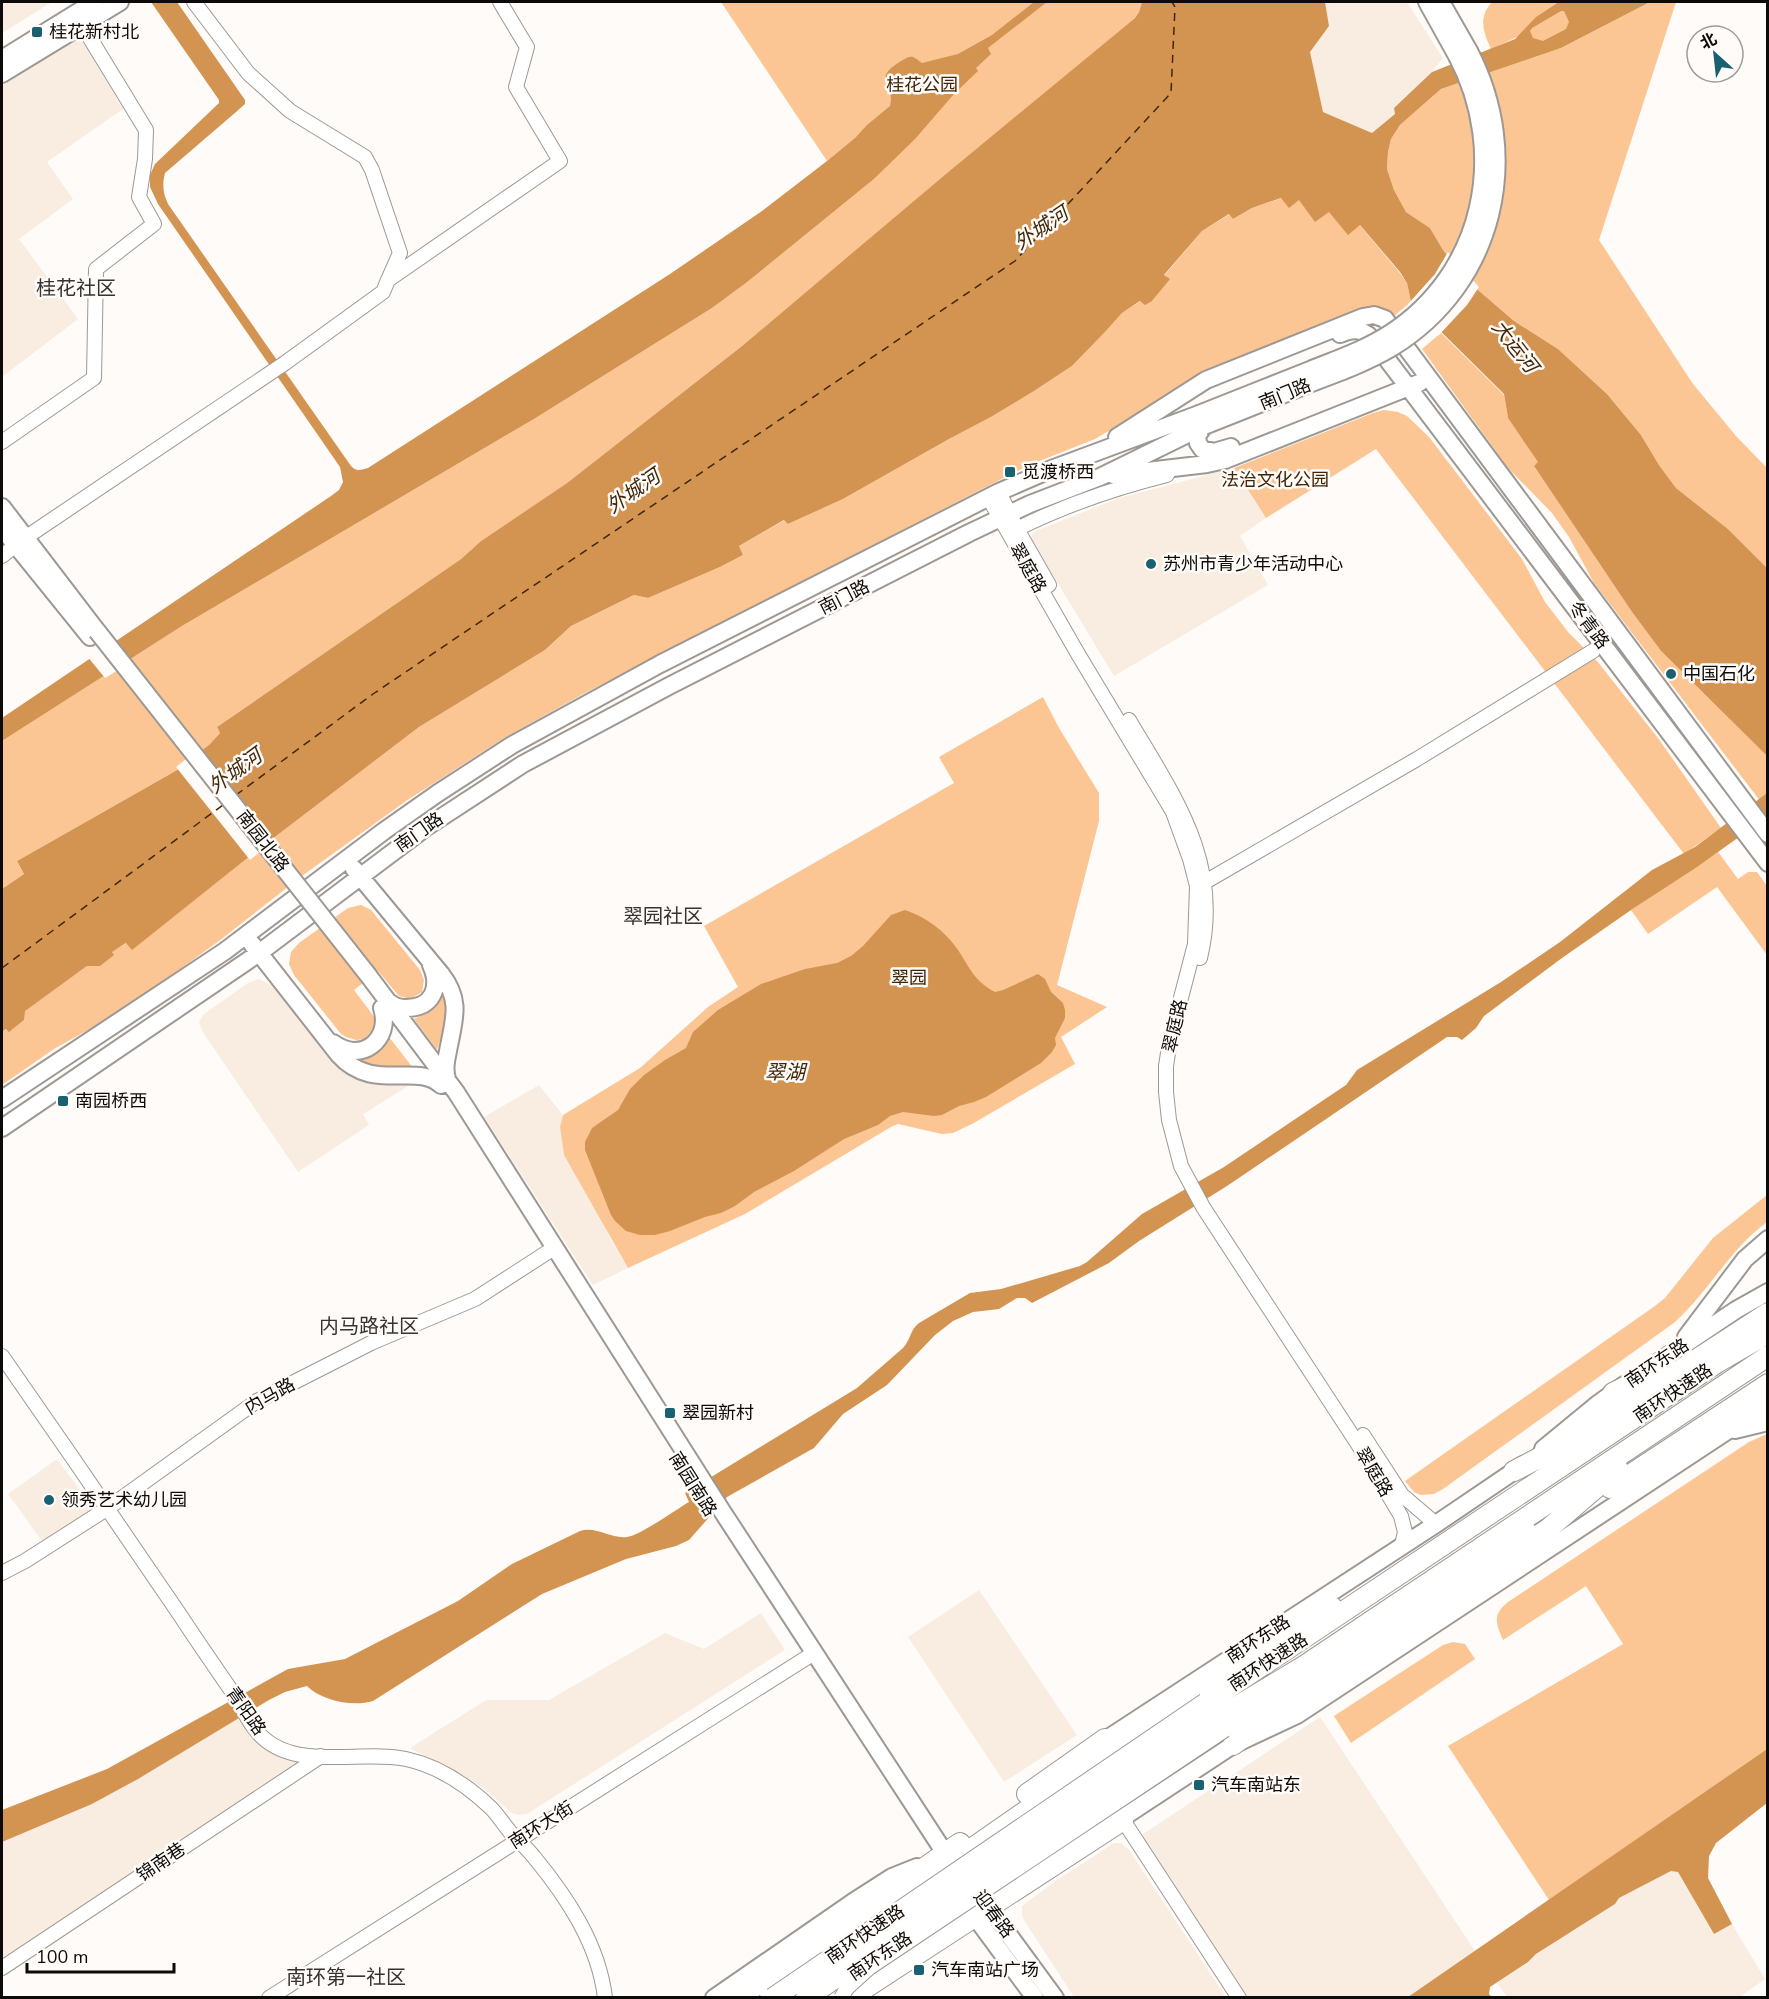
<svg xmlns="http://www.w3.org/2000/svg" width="1769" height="1999" font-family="'Nunito Sans','Noto Sans SC',sans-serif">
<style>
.built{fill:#f9ede2}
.green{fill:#fbc693}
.water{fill:#d49451;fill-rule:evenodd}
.pier{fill:#fefbf8}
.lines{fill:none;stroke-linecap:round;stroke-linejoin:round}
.ferry{stroke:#412709;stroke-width:1.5;stroke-dasharray:8 6;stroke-linecap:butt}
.minor-casing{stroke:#9d9893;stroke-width:16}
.major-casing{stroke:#9d9893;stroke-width:20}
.highway-casing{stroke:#9d9893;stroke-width:22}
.minor{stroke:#fff;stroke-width:14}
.major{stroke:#fff;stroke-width:16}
.highway{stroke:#fff;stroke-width:20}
.minor-bridge-casing{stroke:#9d9893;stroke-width:16;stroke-linecap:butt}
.major-bridge-casing{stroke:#9d9893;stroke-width:20;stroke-linecap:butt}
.highway-bridge-casing{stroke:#9d9893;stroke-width:22;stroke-linecap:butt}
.minor-bridge{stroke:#fff;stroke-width:14}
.major-bridge{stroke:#fff;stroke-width:16}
.highway-bridge{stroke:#fff;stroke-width:20}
.poi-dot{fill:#196170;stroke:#fefbf8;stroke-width:2}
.labels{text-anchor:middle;stroke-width:5;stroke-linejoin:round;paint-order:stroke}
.poi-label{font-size:18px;fill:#0d0b09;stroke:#fefbf8;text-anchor:start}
.park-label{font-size:18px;fill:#3f2507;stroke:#fefbf8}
.street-label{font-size:18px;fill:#0d0b09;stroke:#fefbf8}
.water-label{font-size:20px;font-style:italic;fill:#412709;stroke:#fefbf8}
.neighbourhood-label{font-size:20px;fill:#37332f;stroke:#fefbf8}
</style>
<rect width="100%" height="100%" fill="#fefbf8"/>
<path class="built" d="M2,2H52L2,33Z
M1325,2H1407L1443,58L1432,72L1394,108L1395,114L1372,133L1323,112L1310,52L1329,26Z
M80,37L123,109L47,162L73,199L19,239L78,319L2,377V86Z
M1234,468L1266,518L1240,536L1268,585L1114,676L1034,544L1031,538L1033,532L1119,498Z
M259,979L274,987L330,1057L347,1073L359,1079L410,1085L363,1114L369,1125L298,1172L202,1031L199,1022L204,1014L248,983Z
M539,1085L563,1115L560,1127L611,1240L628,1268L593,1285L484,1117Z
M57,1459L91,1505L89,1513L45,1545L8,1494Z
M979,1590L1077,1735L1004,1782L908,1637Z
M761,1613L785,1650L527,1814L518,1815L512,1813L483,1788L466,1777L410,1748L486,1700H549L665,1633L704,1649Z
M239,1717L256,1742L265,1748L309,1761L2,1961V1842L92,1804L122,1788Z
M1320,1717L1475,1951L1408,1997H1245L1140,1836Z
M1114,1843H1121L1129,1850L1226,1997H1074L1025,1922L1022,1915V1906L1054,1882Z
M1671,1871L1678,1872L1714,1934L1732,1924L1765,1979L1738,1998L1507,1997L1497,1983L1564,1935L1572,1932L1615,1904L1619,1898Z"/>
<path class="green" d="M721,2H1142L1139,12L1135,18L742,346L567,483L481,541L461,559L217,727L220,733L210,744L179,769L17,861L24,874L2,889V741L182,626L534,419L712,308L746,283L874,179L885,168L856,137L827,161Z
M1492,2H1563L1575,31L1534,50L1519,36L1491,49C1483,31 1478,18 1492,2Z
M1650,2H1676L1599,240L1693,384L1736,436L1767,468V568L1728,529L1676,488L1659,465L1641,435L1607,394L1558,349L1514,321L1471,284L1443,250L1430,228L1406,212L1394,190L1387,169L1388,152L1391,139L1400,125L1441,89L1561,48Z
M1282,198L1299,200L1359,224L1399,272L1407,283L1411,302L1389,320L1384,312L1177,391L1095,439L1027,466L583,694L504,738L406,801L302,876L219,941L165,980L104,1021L54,1049L2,1085V1032L7,1029L9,1031L24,1020V1011L87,966L127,943L132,949L250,856L419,727L545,650L571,626L634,595L648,598L720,567L743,555L739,546L785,520L788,524L843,499L949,439L991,417L1034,391L1072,366L1105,332L1122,313L1141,301H1152L1169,279L1164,276L1202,231L1230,214L1233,219L1252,208Z
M1441,333L1504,395L1508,418L1539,462L1534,466L1632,612L1661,651L1767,756V810L1594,583L1569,537L1552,513L1508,468L1422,349Z
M1384,410L1398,412L1407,416L1429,437L1522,559L1545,602L1568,632L1597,661L1658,738L1721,828L1684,854L1376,449L1266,518L1234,468L1373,413Z
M1043,697L1059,728L1099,793V821L1057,985L1107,1007L1061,1037L1075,1064L972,1124L953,1133L942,1134L898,1124L891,1127L745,1214L628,1268L564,1155L560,1127L563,1115L640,1068L708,1007L738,987L704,926L954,783L939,757Z
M1718,852L1738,879L1748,872H1757L1767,886V955L1717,887L1648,934L1631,910Z
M361,905L371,910L420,970L424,980L422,992L410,999L399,996L378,971L354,990L375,1018L374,1029L364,1039L356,1040L346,1037L341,1034L294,975L289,964L291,952L299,943L348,908Z
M442,994L444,995C449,1015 443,1031 437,1050L414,1019C426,1013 437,1010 439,995Z
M389,1037L413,1068L382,1069L355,1059C374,1058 381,1054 389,1037Z
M1767,1195V1222C1730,1249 1709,1291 1675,1322L1443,1489L1434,1494L1421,1495L1414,1492L1405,1481L1655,1306L1665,1298L1713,1238Z
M1767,1434V1749L1549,1900L1448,1746L1623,1644L1586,1586L1503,1640C1496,1623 1492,1615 1508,1602L1749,1442Z
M1453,1642L1465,1644L1475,1659L1351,1743L1334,1716L1443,1645Z"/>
<path class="water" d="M151,2H177L245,100V104L236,112L165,173C162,185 163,193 168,204L351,466C357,472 360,470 368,468L670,274L762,211L827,161L856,137L867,125L890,106C896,82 870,80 901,61C912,54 913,56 922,63L958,54L992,35L1034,2H1047L988,48L991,54L976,68L978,71L954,94L915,139L874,179L746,283L712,308L534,419L182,626L2,741V718L331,496L339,490L343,482L340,467L158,204L150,187V175L155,164L219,103V100Z
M1142,2H1325L1329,26L1310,52L1323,112L1372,133L1395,114L1394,108L1432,72L1515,39L1536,17L1559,2H1650L1561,48L1441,89L1400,125L1391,139L1388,152L1387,169L1394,190L1406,212L1430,228L1443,250L1471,284L1514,321L1558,349L1607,394L1641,435L1659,465L1676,488L1728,529L1767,568V756L1661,651L1632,612L1534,466L1538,462L1508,418L1504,394L1411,302L1407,283L1400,272L1360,225L1348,235L1329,212L1315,222L1299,200L1289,208L1281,198L1252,208L1233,219L1229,214L1202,231L1164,275L1170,279L1152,301L1145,305L1140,301L1122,313L1105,332L1072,366L1034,391L991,417L949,439L843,499L788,524L784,520L739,546L743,555L720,567L648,598L634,595L571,626L545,650L419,727L250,856L132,950L126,943L112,952L114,955L100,966H87L25,1011L24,1020L9,1032L6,1029L2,1032V889L24,874L17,861L179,769L210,744L220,733L217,727L461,559L481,541L567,483L742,346L946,174L1135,18L1139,12ZM1561,11H1564L1569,22L1566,29L1543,41L1533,38L1530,31L1532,28Z
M1767,793V817L1697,867L1631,910L1562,958L1484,1016L1476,1028L1462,1040L1457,1037H1447L1227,1186L1139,1241L1109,1263L1032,1303L1025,1298H1017L999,1309L973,1312L953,1321L935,1335L887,1385L843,1414L814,1448L727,1497L689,1540L676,1546L626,1559L542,1594L373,1701C353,1707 322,1701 307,1686L285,1692L269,1700L138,1779L92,1804L2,1842V1810L107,1769L288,1669L345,1659L458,1601L512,1564L580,1531C597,1526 610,1539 627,1537C639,1536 677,1509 689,1502L685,1493L857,1388L903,1348C911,1339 910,1330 919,1323L970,1293L1001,1289L1080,1266L1087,1262L1142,1214L1224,1167L1346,1085L1357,1070L1501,982L1560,942L1652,870L1695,847Z
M905,910C926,917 945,931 958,950C970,968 974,981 995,992L1003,990L1038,974L1045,979L1051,992L1063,1003L1065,1010V1018L1055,1038L1056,1045L1052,1052L1041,1063L986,1097L974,1102L959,1106L942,1115L934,1116L903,1112L890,1116L878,1125L844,1139L794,1171L754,1192L735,1206L721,1213L705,1217L670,1231L655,1235H640L626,1231L615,1221L611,1215L585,1150V1142L592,1128L618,1110L630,1089L644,1075L665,1060L686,1048L693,1032L718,1010L761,984L805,969L837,963L851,956L863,946L891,915Z
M1767,1749V1803L1716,1843L1709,1856L1708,1878L1732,1924L1714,1934L1678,1872L1671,1871L1619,1898L1615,1904L1536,1954L1528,1962L1490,1987L1489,1994L1492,1997H1408Z"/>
<path class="pier" d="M1448,252L1479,287L1467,305L1439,335L1408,304L1435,274Z
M113,639L131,662L105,678L87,656Z
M200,748L274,841L250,860L176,767Z"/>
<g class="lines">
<path class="ferry" d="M236,795L373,694L1015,261L1171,93L1175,7L1172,2
M2,968L223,805"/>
<defs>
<path id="minor" d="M194,2L248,73L290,111L365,157L372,170L400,253L388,280
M2,442L94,378L96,269L154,224L139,197L145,159L146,130L82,25
M999,492L1017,529L1049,585
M988,497L1078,654L1173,812L1190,859L1197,886L1195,944L1170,1040L1166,1066V1092L1169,1120L1181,1166L1203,1207L1363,1452L1401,1516L1405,1532L1402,1545
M1017,529C1065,505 1115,488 1167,475
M2,556L25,538L285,363L383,292L388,280L560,161L516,87L527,47L500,2
M1129,720C1175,798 1223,863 1200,958
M1205,882L1417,759L1593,651
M2,1356C62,1442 121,1528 180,1615C197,1641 215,1667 233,1693C241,1704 246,1718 255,1729C289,1774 359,1749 406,1759C438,1766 467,1785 491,1808C498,1815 504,1825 511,1833C519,1841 527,1848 534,1857C567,1897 599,1945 605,1998
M1363,1435L1402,1495L1436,1524
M2,1573L25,1561L108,1508L257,1401L371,1343L475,1299L554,1248
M1225,1730L1529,1530
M1123,1820L1239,1998
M2,1968L321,1756
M269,1998L814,1653"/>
<path id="major" d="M1427,2L1457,56
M1441,2L1469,51
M2,59L94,2
M2,74L120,2
M1340,334C1352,329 1362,328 1371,338L1768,863
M1204,426L1197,436L1198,443L1202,449L1214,452L1231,447
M1117,437L1206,380L1363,317L1374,315L1385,319L1768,834
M1113,475L1207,464L1225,460L1419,383
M2,507L97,631
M2,528L90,637
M354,869L441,974C462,1001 454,1019 448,1051C446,1061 444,1069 447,1079
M252,944L339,1055C373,1093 417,1062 441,1085
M368,975L456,1092L722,1511L952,1864
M389,1002C394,1007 400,1008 406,1008C433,1008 441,987 431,965
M333,1043C361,1064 392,1040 382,1008
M2,1099L225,951L384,831L438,793L512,745L660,664L999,492L1054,468L1199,414
M2,1128L259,953L425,828L523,764L669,686L969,533L1030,504L1100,477L1204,426
M1686,1337L1745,1259L1768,1239
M1645,1371L1736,1310L1768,1292
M1735,1430L1768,1422
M1543,1449L1599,1403L1624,1385
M1096,1746L1436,1524L1523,1465
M1113,1824L1233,1745L1297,1715L1768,1404
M981,1897L1055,1998
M968,1907L1035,1998
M766,1990L868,1921L961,1854
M714,1998L853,1902L892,1877L917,1867"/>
<path id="highway" d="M1613,1393L1666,1367
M1514,1471L1573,1440L1768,1313
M1610,1488L1768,1384
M1206,1703L1718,1362L1768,1333
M1216,1719L1304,1666L1768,1356
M1233,1745L1290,1703L1548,1529L1618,1469
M1027,1794L1105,1739
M951,1863L1082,1772L1138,1730L1297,1625L1332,1607
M738,1998L960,1843
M850,1998L1123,1820"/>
</defs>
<use href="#minor" class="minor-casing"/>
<use href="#major" class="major-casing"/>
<use href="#highway" class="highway-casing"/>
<use href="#minor" class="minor"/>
<use href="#major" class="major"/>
<use href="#highway" class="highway"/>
<defs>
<path id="minor-bridge" d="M841,1998L847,1988L869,1968L1225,1730"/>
<path id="major-bridge" d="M1199,414C1236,399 1273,385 1310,370C1337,359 1364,350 1389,334C1484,273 1508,153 1457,56
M1204,426C1240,412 1277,397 1314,382C1341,372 1368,362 1393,347C1496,283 1524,156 1469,51
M97,631L368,975"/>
<path id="highway-bridge" d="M773,1998L1206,1703
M806,1998L1216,1719"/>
</defs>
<use href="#minor-bridge" class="minor-bridge-casing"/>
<use href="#major-bridge" class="major-bridge-casing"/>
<use href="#highway-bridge" class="highway-bridge-casing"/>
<use href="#minor-bridge" class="minor-bridge"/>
<use href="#major-bridge" class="major-bridge"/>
<use href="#highway-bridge" class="highway-bridge"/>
</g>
<g class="poi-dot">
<rect x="31" y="26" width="12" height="12" rx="3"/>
<rect x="1004" y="466" width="12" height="12" rx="3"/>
<circle cx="1151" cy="564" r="6"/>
<circle cx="1671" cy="674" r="6"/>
<rect x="57" y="1095" width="12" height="12" rx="3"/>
<rect x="664" y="1407" width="12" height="12" rx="3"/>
<circle cx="49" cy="1500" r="6"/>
<rect x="1193" y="1779" width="12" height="12" rx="3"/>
<rect x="913" y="1964" width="12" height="12" rx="3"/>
</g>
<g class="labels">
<g class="poi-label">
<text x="49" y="38">桂花新村北</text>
<text x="1022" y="478">觅渡桥西</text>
<text x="1163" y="570">苏州市青少年活动中心</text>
<text x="1683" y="680">中国石化</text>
<text x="75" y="1107">南园桥西</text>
<text x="682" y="1419">翠园新村</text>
<text x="61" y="1506">领秀艺术幼儿园</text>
<text x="1211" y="1791">汽车南站东</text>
<text x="931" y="1976">汽车南站广场</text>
</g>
<g class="park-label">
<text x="922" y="91">桂花公园</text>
<text x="1275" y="486">法治文化公园</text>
<text x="909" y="984">翠园</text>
</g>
<g class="street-label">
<text transform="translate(1285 394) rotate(-22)" y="6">南门路</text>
<text transform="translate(1028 568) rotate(60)" y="6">翠庭路</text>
<text transform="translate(844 597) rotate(-27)" y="6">南门路</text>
<text transform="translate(1589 625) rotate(53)" y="6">冬青路</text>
<text transform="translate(419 832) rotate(-35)" y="6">南门路</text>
<text transform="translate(263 841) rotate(52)" y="6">南园北路</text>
<text transform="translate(1175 1026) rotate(-77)" y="6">翠庭路</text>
<text transform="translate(1657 1363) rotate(-34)" y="6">南环东路</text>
<text transform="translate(1673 1393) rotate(-34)" y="6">南环快速路</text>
<text transform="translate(270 1396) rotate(-30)" y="6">内马路</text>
<text transform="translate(1374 1472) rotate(59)" y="6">翠庭路</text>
<text transform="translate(693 1484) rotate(58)" y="6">南园南路</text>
<text transform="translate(1258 1639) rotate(-33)" y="6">南环东路</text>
<text transform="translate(1268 1662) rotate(-33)" y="6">南环快速路</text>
<text transform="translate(246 1711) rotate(55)" y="6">青阳路</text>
<text transform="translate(541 1825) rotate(-32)" y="6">南环大街</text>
<text transform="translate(161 1862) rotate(-34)" y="6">锦南巷</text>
<text transform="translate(994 1914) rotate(53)" y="6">迎春路</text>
<text transform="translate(865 1934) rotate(-34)" y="6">南环快速路</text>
<text transform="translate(880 1956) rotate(-34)" y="6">南环东路</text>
</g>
<g class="water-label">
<text transform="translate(1041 228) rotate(-34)" y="7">外城河</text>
<text transform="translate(1515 346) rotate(52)" y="7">大运河</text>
<text transform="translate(633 491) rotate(-35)" y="7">外城河</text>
<text transform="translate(235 771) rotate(-36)" y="7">外城河</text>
<text x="785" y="1079">翠湖</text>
</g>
<g class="neighbourhood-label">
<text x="76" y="295">桂花社区</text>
<text x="663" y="923">翠园社区</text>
<text x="369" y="1333">内马路社区</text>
<text x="346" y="1984">南环第一社区</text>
</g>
</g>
<rect width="1769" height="1999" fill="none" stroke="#0d0b09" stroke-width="6"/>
<g transform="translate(1715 54) rotate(333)"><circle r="28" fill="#fefbf8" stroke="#9e9b98" stroke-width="1.5"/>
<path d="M0-4.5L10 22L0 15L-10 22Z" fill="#196170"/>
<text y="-9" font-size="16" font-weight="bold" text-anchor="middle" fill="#0d0b09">北</text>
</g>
<path d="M27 1963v9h147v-9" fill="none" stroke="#0d0b09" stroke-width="3"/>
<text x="36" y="1963" font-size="18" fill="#0d0b09" stroke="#fefbf8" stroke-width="4.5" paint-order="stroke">100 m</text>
</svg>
